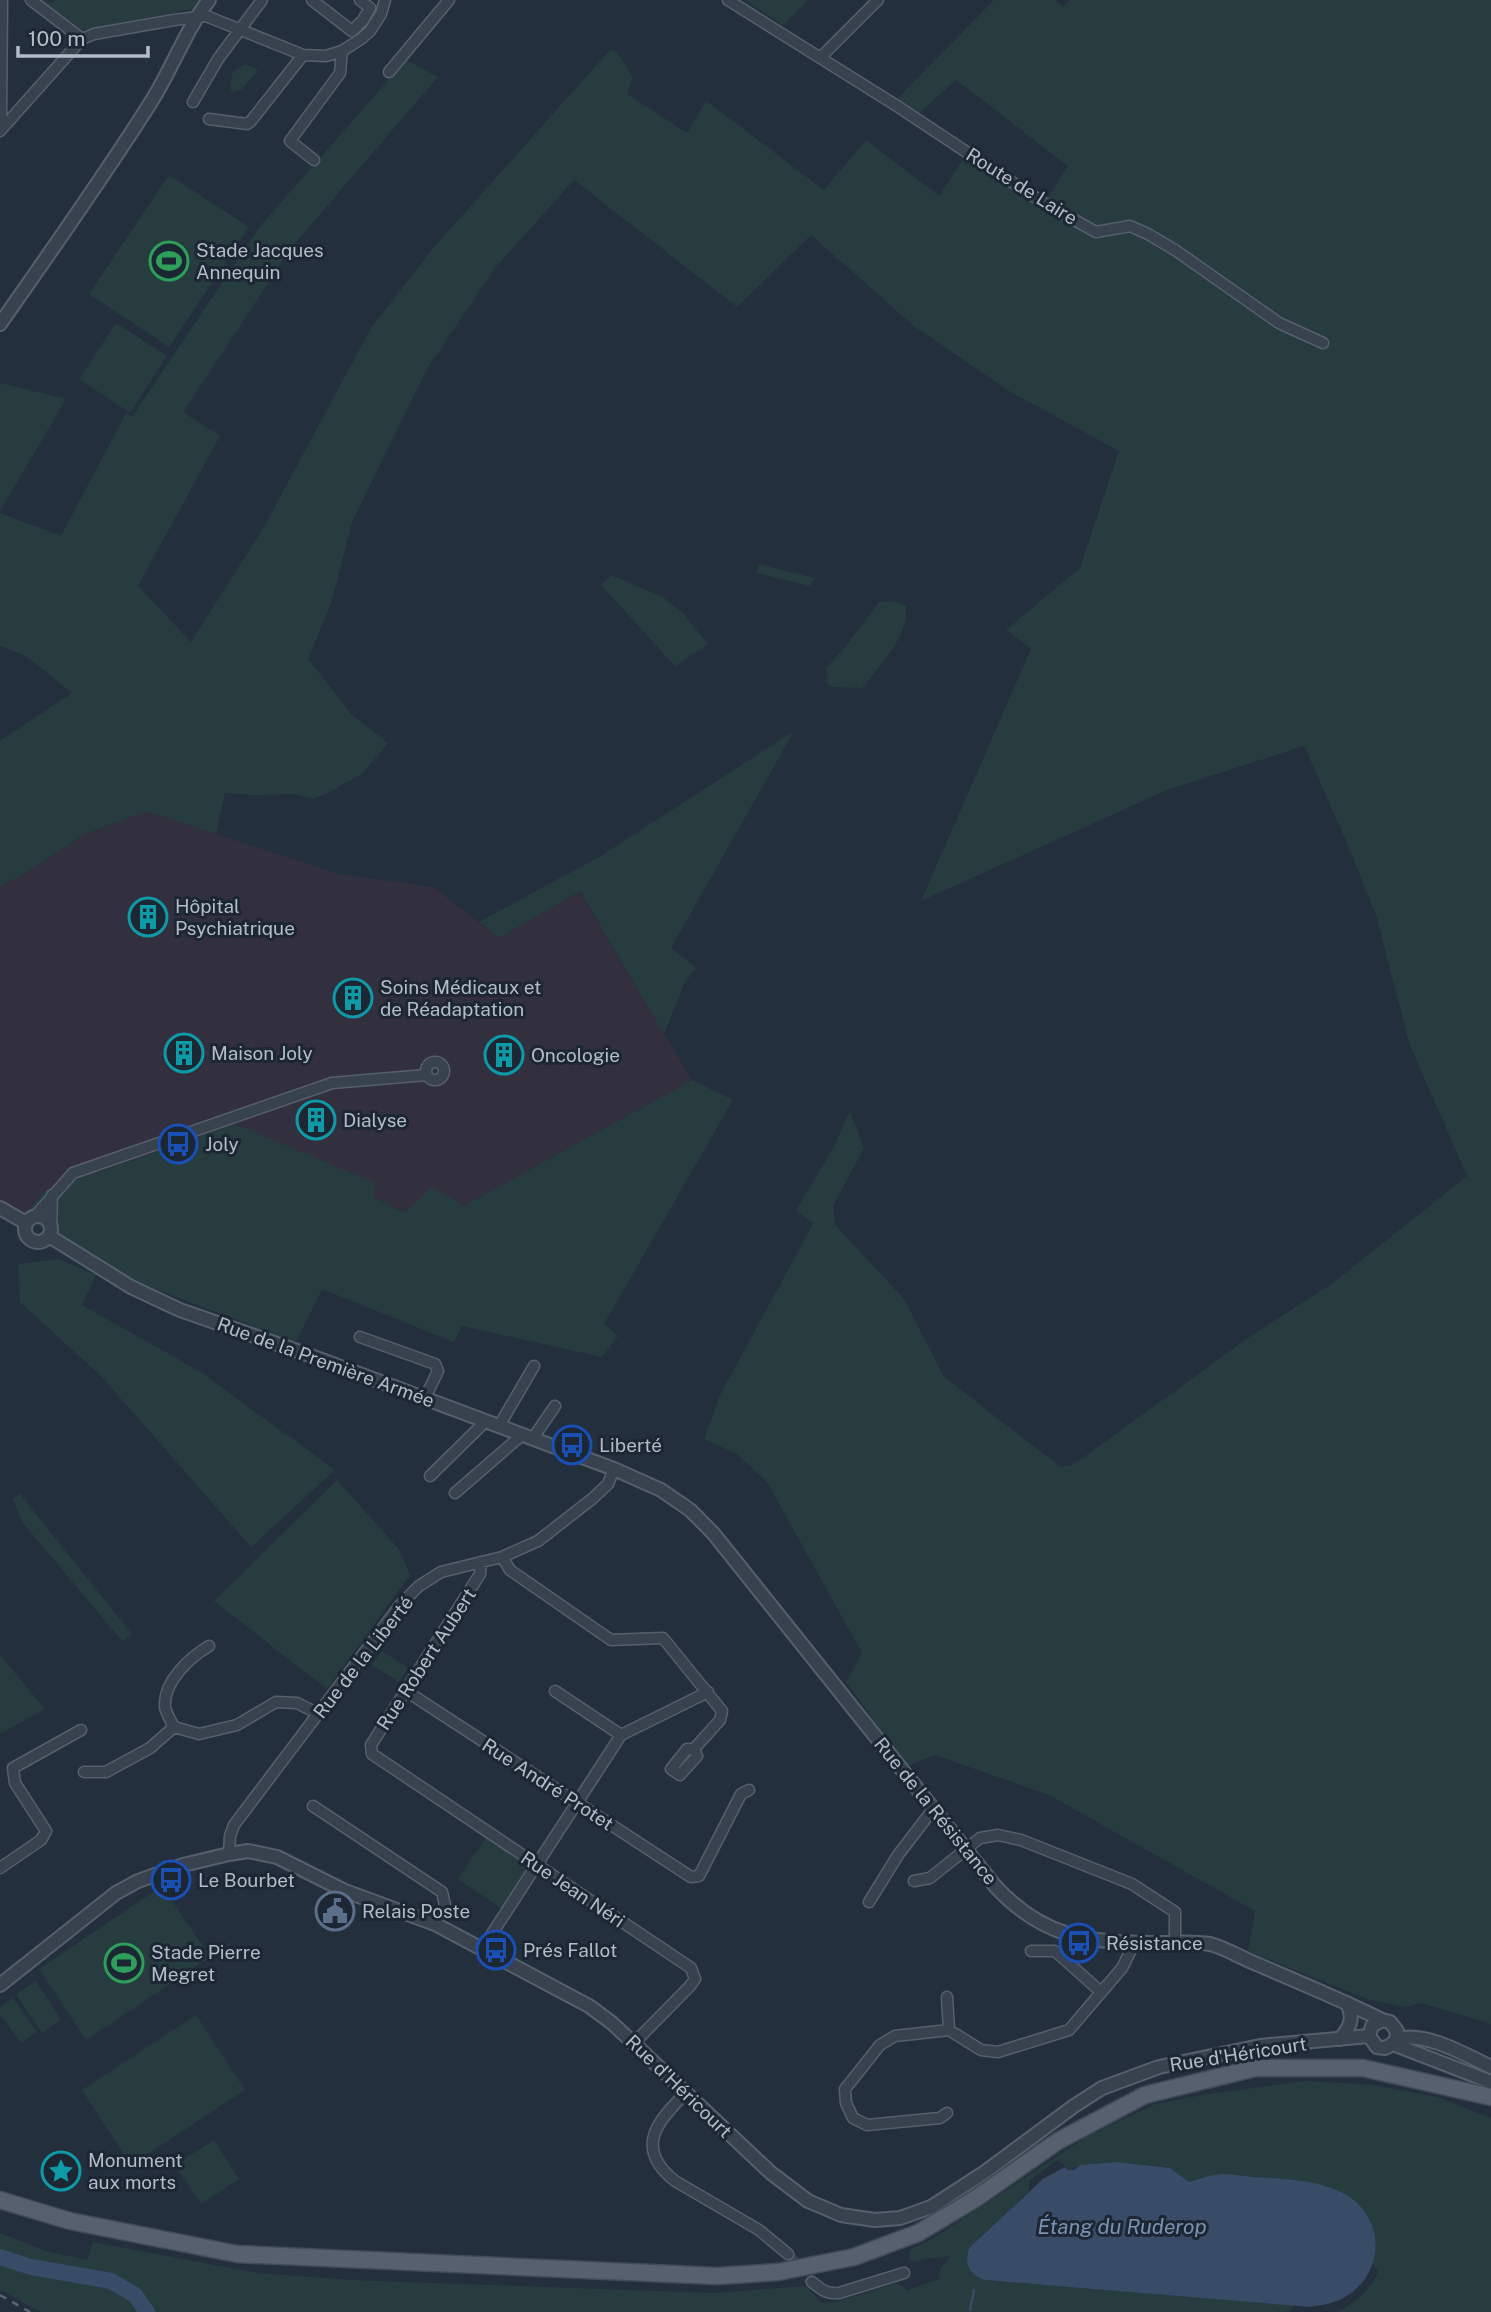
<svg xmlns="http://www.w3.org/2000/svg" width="1491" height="2312" font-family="'Public Sans',sans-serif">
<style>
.medical{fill:#32303f}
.green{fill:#263c3f}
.water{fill:#394c67}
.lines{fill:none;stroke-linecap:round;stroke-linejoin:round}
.stream{stroke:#394c67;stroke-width:2.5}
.river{stroke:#394c67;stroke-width:16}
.minor-tunnel{stroke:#3a4453;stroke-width:10;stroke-dasharray:10 5;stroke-linecap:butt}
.minor-casing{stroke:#565f6c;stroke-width:13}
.tertiary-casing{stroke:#565f6c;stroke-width:16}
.primary-casing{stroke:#414a57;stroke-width:19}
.minor{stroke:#38414e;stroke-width:10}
.tertiary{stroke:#38414e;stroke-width:12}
.primary{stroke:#56606e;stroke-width:16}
.rail{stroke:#5a6575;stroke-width:2.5;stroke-dasharray:7 7;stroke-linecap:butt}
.labels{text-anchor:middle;stroke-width:6;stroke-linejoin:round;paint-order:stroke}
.street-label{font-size:19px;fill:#b4bcc9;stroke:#1d2633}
.poi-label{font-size:19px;fill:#b4bcc9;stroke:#1d2633;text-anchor:start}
.water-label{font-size:21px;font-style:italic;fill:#7c92b1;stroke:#1d2633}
</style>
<rect width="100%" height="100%" fill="#242f3e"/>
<path class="medical" d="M146,811L338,874L433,887L499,938L579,891L692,1080L464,1206L405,1213L373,1197L23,1216L0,1199V886L24,874L85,834Z"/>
<path class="green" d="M39,0H46L51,4L54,0H199L193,9L82,30Z
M745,0H808L783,25Z
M994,0H1055L1063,7L1070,0H1491V2024L1421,2003L1406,2007L1370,2000L1248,1951L1255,1911L1049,1795L935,1755L907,1766L846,1682L862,1653L767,1482L737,1454L704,1439L720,1395L813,1224L796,1210L832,1150L850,1111L864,1148L833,1206L836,1226L904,1299L944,1377L1061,1467L1073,1465L1252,1335L1333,1283L1467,1176L1409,1043L1377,918L1347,843L1304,746L1167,790L921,901L1031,649L1006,630L1080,568L1119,451L1009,391L914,326L811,235L737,307L574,180L494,269L427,369L352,522L331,604L308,659L352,715L388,743L363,773L330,792L314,799L294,794L255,795L225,793L216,834L146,811L85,834L24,874L0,886V741L72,693L26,656L0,646V513L61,536L126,413L132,417L261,225L406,60L438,77L292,247L183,412L220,436L138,586L191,642L264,527L371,328L435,246L610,50L617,52L633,77L627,94L687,133L706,101L824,190L866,140L939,196L964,158L1041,209L1068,166L956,80L915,117L894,102Z
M244,65L251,66L258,71L242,89L232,93L230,85L233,72Z
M169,175L249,227L169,347L89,294Z
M116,323L167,356L130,413L79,379Z
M0,383L66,399L0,511Z
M758,564L814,578L810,586L757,573Z
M611,575L663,597L683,613L708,644L675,666L601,585Z
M894,601L906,606C909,637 880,665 862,688L834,687L828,684L826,668L845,647L879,602Z
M794,731L671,948L696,968L684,984L664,1034L580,891L499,938L479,922L599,857Z
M692,1080L733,1100L604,1324L618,1336L602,1357L462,1326L454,1342L322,1289L296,1342L99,1268L23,1216L44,1191L235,1124L375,1183L373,1197L404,1213L432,1187L464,1206Z
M59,1259L96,1275L82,1305L199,1371L335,1470L251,1547L100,1375L20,1302L18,1264Z
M337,1480L398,1548L410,1575L327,1689L214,1601Z
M20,1494L132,1634L122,1641L23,1523L13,1499Z
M382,1651L408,1668L399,1682L372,1665Z
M0,1655L45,1709L0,1734Z
M487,1836L528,1864V1870L502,1909L458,1879Z
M162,1886L210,1957L86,2040L39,1969Z
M36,1981L61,2020L42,2033L16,1994Z
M13,1998L37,2032L21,2043L0,2014V2007Z
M196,2015L245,2090L131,2165L82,2090Z
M1306,2081L1374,2085L1437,2097L1491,2118V2312H1338C1356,2302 1371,2290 1378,2271L1372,2265C1382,2224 1362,2199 1324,2186L1220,2174L1189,2182L1170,2168L1117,2162L1080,2165L1071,2170L1057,2160L1029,2181V2191L970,2247L985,2280L1295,2305L1289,2312H41L0,2290V2233L45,2251L87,2260L93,2242L257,2273L352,2280L714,2293L806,2286L822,2303L835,2302L896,2283L908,2290L939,2279L940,2269L951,2256C938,2259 928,2256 915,2262L911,2261L909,2257L910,2250L934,2238L1086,2137L1155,2104L1208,2094Z
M214,2140L239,2179L201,2204L175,2165Z"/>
<path class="water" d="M1117,2162L1170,2168L1189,2182C1199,2179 1210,2175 1221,2174C1231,2174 1242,2176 1253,2177C1285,2179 1323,2179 1351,2198C1388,2225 1382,2279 1341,2299C1331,2304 1321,2305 1310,2307L985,2280C969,2275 963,2263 970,2247L1043,2179L1065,2167L1068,2170H1074L1080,2165Z"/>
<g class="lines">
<path class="stream" d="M970,2310L974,2290"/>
<path class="river" d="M0,2257L31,2267L111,2281L135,2295L147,2312"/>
<path class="minor-tunnel" d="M788,2254L812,2282"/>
<defs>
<path id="minor" d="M2,0L1,117L5,125
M31,0L82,39
M312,0L352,31L363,20L370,8L360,0
M728,0L897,106L1042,202L1096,232L1130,226L1148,234L1175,250L1279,323L1323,343
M820,58L878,0
M389,72L449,0
M193,102L218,59L262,0
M209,119L247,124L251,121L303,55
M0,131L82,39L94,34L174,20L206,16L303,55L326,56L342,51L361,39L370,31L381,14L385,0
M314,160L290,141L340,73L342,51
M426 1071a9 9 0 1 1 18 0a9 9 0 1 1-18 0Z
M35,1216L73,1173L332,1083L426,1075
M51,1228L52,1195
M360,1337L435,1364L438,1371L425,1398
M499,1426L534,1366
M533,1438L555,1406
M430,1476L486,1421
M455,1493L523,1434
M502,1557L510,1570L611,1640L663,1638L722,1711L720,1720L694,1749H687L671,1769L680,1775L697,1756L694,1749
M481,1563L480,1574L371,1745L372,1754L691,1968L695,1979L690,1986L634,2043
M209,1646C189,1658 163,1682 165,1707C166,1713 171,1721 174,1727L199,1734L237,1725L276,1702L297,1703L319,1714
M406,1691L691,1877L699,1876L741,1794L749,1790
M555,1691L621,1735
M84,1772H106L150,1748L174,1727
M313,1806L442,1892L445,1905L435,1924
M229,1854L230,1836L234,1825L401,1604L419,1586L441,1572L502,1557L538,1541L592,1499L608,1484L614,1469
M0,1868L41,1840L46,1831L15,1783L13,1768L81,1730
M914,1881L930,1878L980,1838L998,1835L1021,1840L1132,1884L1175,1912V1943
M869,1902L898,1855L934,1808
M482,1949L621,1735L708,1692
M1031,1951H1055L1101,1992
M947,1997L949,2030
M685,2094C655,2123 635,2149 675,2181L759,2230L788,2254
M947,2113L940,2118L867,2125L853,2118L846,2103L845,2089L880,2045L895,2036L949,2030L981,2050L998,2052L1069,2030L1122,1968L1130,1952L1132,1942
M812,2282C822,2290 826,2294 839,2293L904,2273"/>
<path id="tertiary" d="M0,324C51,251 103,178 151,102C172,69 185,31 209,0
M0,1208L26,1223
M25 1229a13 13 0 1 1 26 0a13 13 0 1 1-26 0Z
M49,1236L131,1287L180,1310L306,1354L614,1469L661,1490L690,1510L713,1533L995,1886C1044,1939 1087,1942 1156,1943C1173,1943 1193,1941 1210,1944C1226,1948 1243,1959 1259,1965C1300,1983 1342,2000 1382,2020
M0,1985L116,1893L138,1881L183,1865L229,1854L248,1851L277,1857L345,1891L435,1924L589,2006L612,2023L771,2173L808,2201L841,2215L875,2220L900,2218L931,2207L985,2172L1074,2106L1102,2088L1159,2067L1260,2046L1369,2036
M1340,2039C1351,2026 1354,2018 1347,2003
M1396,2040L1397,2031L1390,2022L1382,2020L1372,2026L1369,2036L1377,2047L1385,2048C1391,2046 1394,2041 1399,2039C1425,2031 1468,2056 1491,2067
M1393,2044L1491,2082"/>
<path id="primary" d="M0,2200L70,2221L237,2254L717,2276L778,2272L854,2257L918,2233L975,2199L1058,2141L1145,2095L1255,2068H1363L1491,2097"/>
</defs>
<use href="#minor" class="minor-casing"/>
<use href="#tertiary" class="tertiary-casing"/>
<use href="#primary" class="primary-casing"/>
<use href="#minor" class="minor"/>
<use href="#tertiary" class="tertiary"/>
<use href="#primary" class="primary"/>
<path class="rail" d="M0,2295L30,2312"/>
</g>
<defs>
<symbol id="stadium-ring" viewBox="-11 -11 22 22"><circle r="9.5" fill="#1d2633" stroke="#2e9e5b" stroke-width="1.5"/><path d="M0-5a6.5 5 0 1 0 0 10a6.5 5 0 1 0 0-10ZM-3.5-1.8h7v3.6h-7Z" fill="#2e9e5b"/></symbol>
<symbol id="building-ring" viewBox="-11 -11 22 22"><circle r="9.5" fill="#1d2633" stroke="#0f9aa8" stroke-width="1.5"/><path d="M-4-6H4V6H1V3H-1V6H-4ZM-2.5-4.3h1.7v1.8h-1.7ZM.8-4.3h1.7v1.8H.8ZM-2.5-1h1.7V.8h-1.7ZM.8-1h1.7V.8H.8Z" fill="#0f9aa8"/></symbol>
<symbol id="bus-ring" viewBox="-11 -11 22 22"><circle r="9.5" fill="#1d2633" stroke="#1a4fb4" stroke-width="1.5"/><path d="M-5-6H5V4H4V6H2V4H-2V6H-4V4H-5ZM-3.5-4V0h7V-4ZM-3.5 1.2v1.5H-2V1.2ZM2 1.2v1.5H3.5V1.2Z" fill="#1a4fb4"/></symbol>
<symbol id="civic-ring" viewBox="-11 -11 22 22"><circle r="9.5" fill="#1d2633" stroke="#5c6f8a" stroke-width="1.5"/><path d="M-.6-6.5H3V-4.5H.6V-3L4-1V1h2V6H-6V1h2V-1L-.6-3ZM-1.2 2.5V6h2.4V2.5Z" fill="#5c6f8a"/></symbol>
<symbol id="sight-ring" viewBox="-11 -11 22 22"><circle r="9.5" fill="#1d2633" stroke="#0f9aa8" stroke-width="1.5"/><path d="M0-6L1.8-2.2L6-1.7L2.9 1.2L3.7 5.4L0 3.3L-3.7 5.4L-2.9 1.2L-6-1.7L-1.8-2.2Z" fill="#0f9aa8"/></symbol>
</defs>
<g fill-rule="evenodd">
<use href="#stadium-ring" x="147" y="239" width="44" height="44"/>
<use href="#building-ring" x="126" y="895" width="44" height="44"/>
<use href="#building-ring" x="331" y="976" width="44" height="44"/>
<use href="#building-ring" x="162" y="1031" width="44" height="44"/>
<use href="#building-ring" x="482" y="1033" width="44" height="44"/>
<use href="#building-ring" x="294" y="1098" width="44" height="44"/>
<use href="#bus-ring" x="156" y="1122" width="44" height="44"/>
<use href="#bus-ring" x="550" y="1423" width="44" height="44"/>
<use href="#bus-ring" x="149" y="1858" width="44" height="44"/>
<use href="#civic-ring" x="313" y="1889" width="44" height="44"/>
<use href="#bus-ring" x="1057" y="1921" width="44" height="44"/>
<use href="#bus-ring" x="474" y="1928" width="44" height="44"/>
<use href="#stadium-ring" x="102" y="1941" width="44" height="44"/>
<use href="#sight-ring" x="39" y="2149" width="44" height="44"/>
</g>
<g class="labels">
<g class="street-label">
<text transform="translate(1022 186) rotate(32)" y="7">Route de Laire</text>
<text transform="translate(326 1362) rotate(20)" y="7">Rue de la Première Armée</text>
<text transform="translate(363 1657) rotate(-52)" y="7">Rue de la Liberté</text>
<text transform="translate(426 1659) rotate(-57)" y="7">Rue Robert Aubert</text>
<text transform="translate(548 1784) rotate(33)" y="7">Rue André Protet</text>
<text transform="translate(936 1811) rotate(51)" y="7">Rue de la Résistance</text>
<text transform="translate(573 1889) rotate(34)" y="7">Rue Jean Néri</text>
<text transform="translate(1238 2054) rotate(-9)" y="7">Rue d'Héricourt</text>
<text transform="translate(679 2086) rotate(44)" y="7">Rue d'Héricourt</text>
</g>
<g class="poi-label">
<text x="196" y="257">Stade Jacques<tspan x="196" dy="22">Annequin</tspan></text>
<text x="175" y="913">Hôpital<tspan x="175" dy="22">Psychiatrique</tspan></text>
<text x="380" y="994">Soins Médicaux et<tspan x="380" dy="22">de Réadaptation</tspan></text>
<text x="211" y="1060">Maison Joly</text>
<text x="531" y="1062">Oncologie</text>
<text x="343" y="1127">Dialyse</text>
<text x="205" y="1151">Joly</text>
<text x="599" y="1452">Liberté</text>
<text x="198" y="1887">Le Bourbet</text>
<text x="362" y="1918">Relais Poste</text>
<text x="1106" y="1950">Résistance</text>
<text x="523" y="1957">Prés Fallot</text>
<text x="151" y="1959">Stade Pierre<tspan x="151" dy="22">Megret</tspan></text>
<text x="88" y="2167">Monument<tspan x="88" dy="22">aux morts</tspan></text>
</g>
<g class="water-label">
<text x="1122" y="2234">Étang du Ruderop</text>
</g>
</g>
<path d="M18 46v10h130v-10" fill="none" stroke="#b4bcc9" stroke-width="3.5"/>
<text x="28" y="46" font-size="21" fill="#b4bcc9" stroke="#1d2633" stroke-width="5" paint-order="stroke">100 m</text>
</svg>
